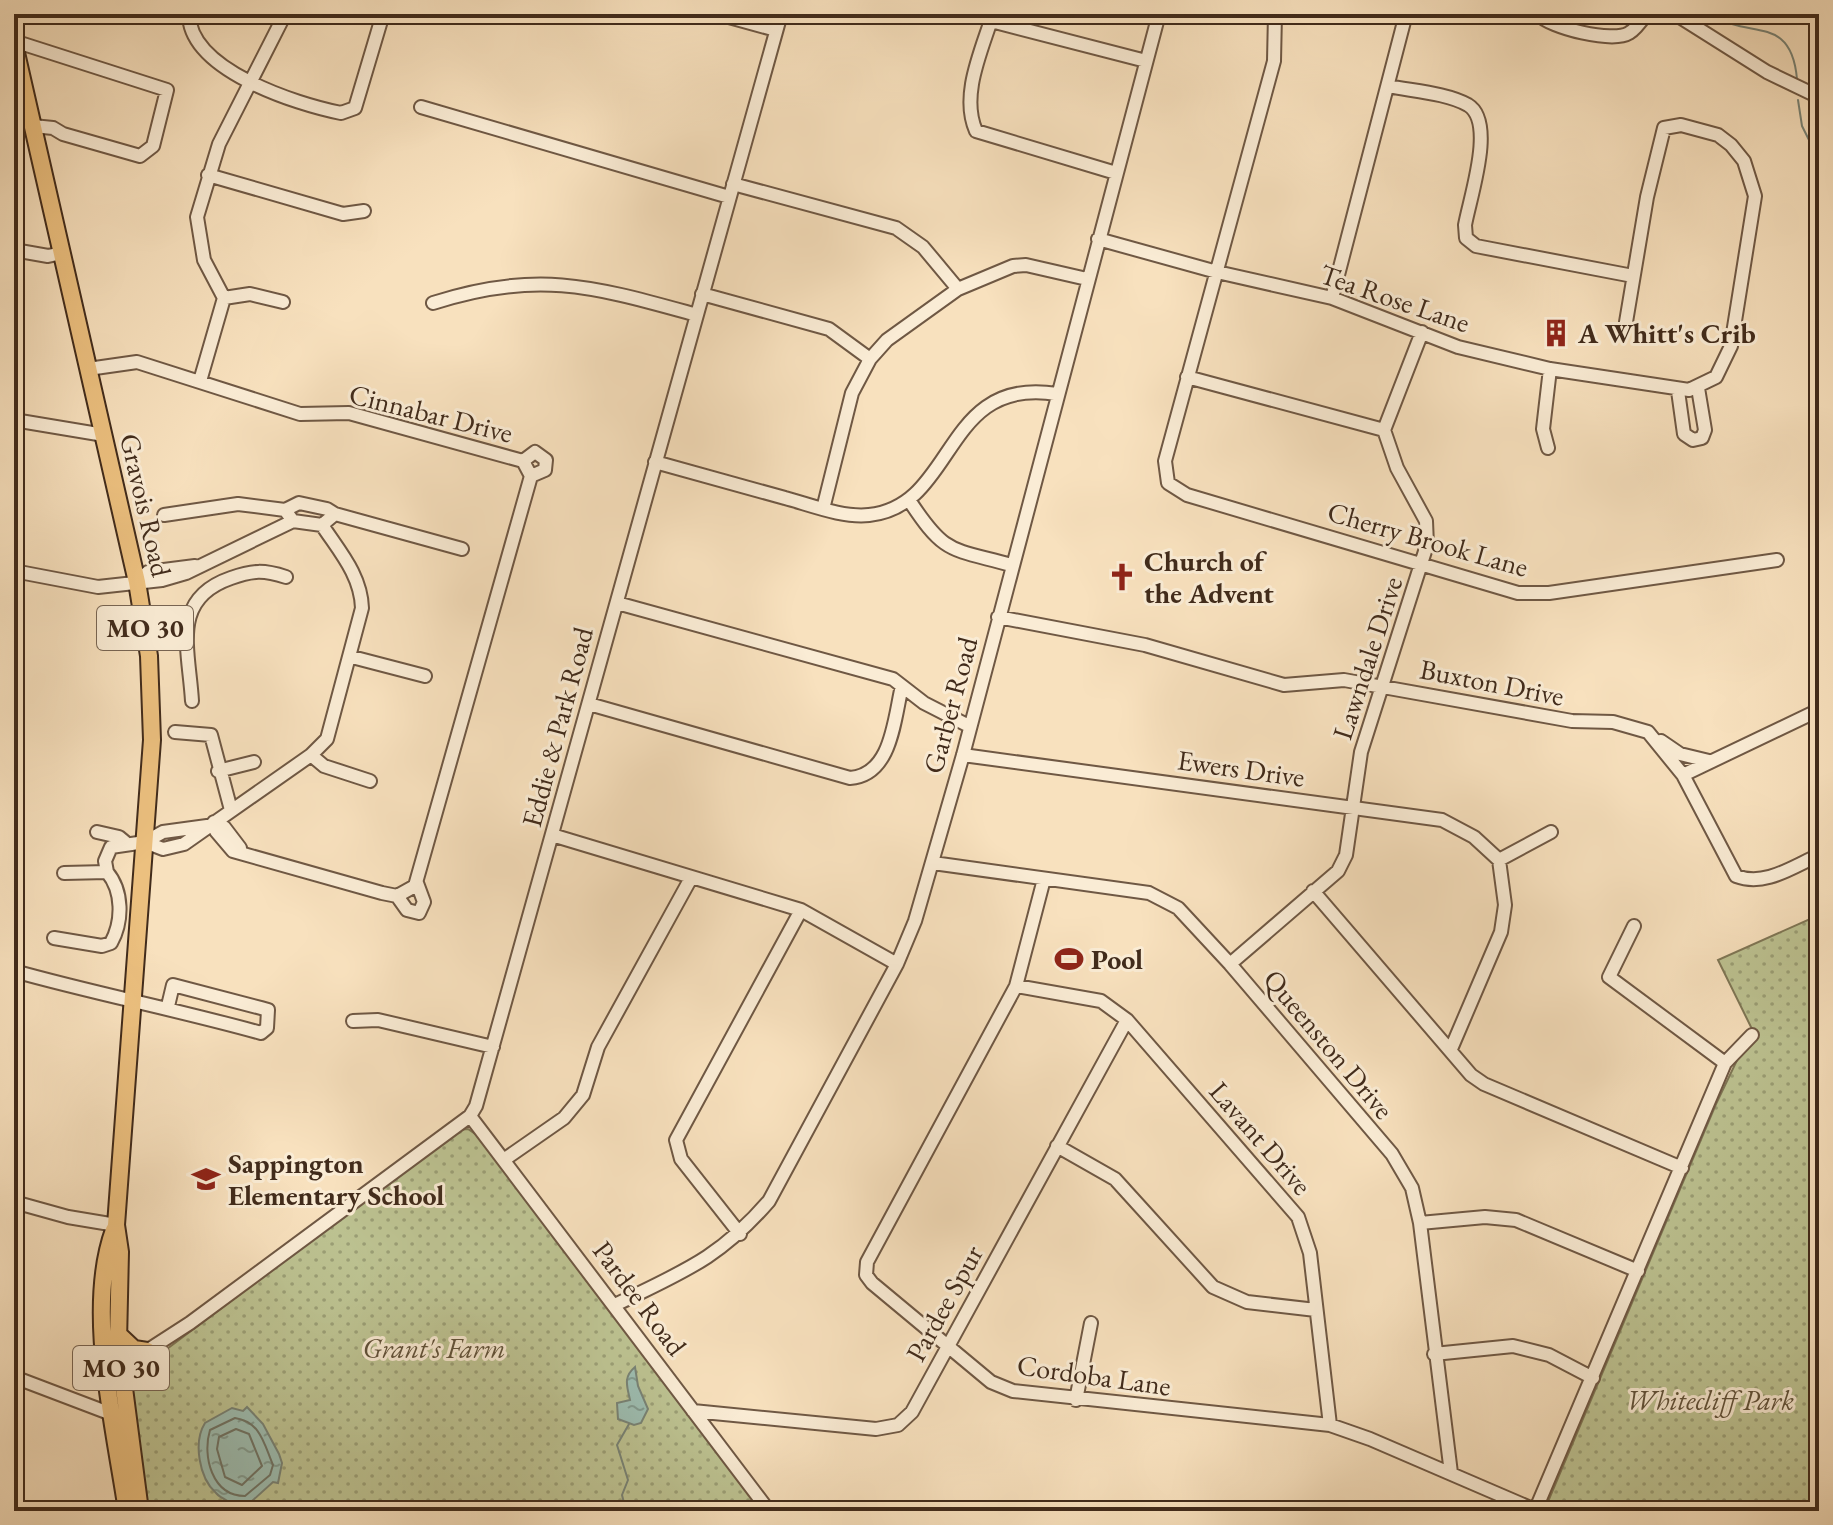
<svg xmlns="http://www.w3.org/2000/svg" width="1833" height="1525" font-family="'EB Garamond',serif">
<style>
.park{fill:url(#park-dots);stroke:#7f7756;stroke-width:2}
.water{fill:url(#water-ripples);stroke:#788376;stroke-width:2}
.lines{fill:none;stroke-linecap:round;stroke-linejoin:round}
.shore{stroke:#6f7466;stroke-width:2}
.stream{stroke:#788376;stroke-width:2}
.minor-casing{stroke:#6f5844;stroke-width:16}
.major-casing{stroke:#412b1b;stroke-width:20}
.minor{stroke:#faecd5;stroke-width:12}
.major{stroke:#ecc07f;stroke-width:16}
.labels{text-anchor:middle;stroke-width:6;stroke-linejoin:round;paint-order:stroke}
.shield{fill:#faecd5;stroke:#786553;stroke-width:2}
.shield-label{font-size:26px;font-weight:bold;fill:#412b1b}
.street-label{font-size:28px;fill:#412b1b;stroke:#faecd5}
.poi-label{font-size:28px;font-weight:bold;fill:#412b1b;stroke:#faecd5;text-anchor:start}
.park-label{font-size:28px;font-style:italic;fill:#605139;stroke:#faecd5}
</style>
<defs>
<pattern id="park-dots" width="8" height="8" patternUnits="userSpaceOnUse" patternTransform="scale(2)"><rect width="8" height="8" fill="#bdc392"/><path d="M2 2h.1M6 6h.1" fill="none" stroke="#9b9f76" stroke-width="1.8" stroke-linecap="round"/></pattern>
<pattern id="water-ripples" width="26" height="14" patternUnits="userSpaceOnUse" patternTransform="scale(2)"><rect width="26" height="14" fill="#9dbeb2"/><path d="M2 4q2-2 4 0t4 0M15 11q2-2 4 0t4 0" fill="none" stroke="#829b90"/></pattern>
</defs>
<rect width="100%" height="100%" fill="#f8e1be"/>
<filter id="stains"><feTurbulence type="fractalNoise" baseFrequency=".0025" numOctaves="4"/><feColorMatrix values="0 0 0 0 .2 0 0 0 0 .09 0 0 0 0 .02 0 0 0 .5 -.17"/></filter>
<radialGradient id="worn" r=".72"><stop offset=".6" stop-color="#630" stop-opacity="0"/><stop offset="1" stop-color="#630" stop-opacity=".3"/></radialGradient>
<path class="park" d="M1819,915V1511H1544L1716,1104L1752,1029L1718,960Z
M468,1129L484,1140L764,1511H148L131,1384L135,1373L458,1130Z"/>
<path class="water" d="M635,1367L638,1386L648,1409L641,1423L634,1425L618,1419L617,1403L630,1400C627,1386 623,1377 635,1367Z
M247,1407L263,1424L279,1454L282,1463L278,1483L273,1482L251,1502L237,1507C231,1501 222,1500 216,1493C199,1478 193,1442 205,1423L232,1408L243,1411Z"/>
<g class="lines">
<path class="shore" d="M235,1418C261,1422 264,1444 273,1465L270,1475L245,1496C212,1496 202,1456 210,1430Z
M236,1429L249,1434L262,1466L242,1485L225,1477L217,1449L219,1437Z"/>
<path class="stream" d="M1713,14C1747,41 1791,12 1797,79
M1798,100L1802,126L1819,160
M626,1511L622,1495L628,1480L617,1445L629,1424"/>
<defs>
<path id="minor" d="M189,14C189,70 296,104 341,113L355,108L383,14
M718,14L776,30
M993,14C982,50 960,95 976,131L1116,173
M1275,14L1274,61L1165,461L1168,483L1187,495L1518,593H1549L1777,560
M1538,14C1550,28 1613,43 1629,33C1636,29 1642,20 1646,14
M1675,14L1767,72L1819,97
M991,21L1146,61
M14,41L167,90L153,146L140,156L63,134L53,128L33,126
M1388,86C1412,91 1447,93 1468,105C1496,122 1470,197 1465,225L1466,238L1476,246L1633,276
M421,107L729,197
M208,175L343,214L364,211
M733,184L896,228L923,247L958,289
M1098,239L1217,272L1332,298L1458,347L1550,369L1689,390L1716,377L1731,346L1755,196L1744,161L1731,145L1718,135L1681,125L1664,128L1647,197L1626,322
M14,250L48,256L62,253
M702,294L829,329L870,359
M224,298L250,294L283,302
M1332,298L1406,14
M433,303C538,269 595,287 697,315
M88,369L137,362L300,414L349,413L523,461L531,476L415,886L397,896L382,893L233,851L216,831L214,822
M1187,377L1384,430
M200,381L224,298L204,260L197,217L219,144L285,14
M1678,391L1684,434L1693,440L1702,438L1705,430L1698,388
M14,420L104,435
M1548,448L1543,429L1550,369
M523,461L535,452L546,460L545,470L531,476
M655,462C699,474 742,486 785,498C811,505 843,518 869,515C957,506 942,375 1057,394
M909,500C945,555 950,548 1011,565
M823,509L852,393L870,359L887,340L958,289L1013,266L1026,265L1087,279
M285,510L299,503L327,509L335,514
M164,515L238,504L285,510L293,521L322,525L335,514L462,549
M14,571L98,587L162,580L186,573L293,521
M137,582L148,572L195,566
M617,603L893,679L924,703L969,726
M998,617L1145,645L1284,685L1344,680L1572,721L1613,722L1648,732L1683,775L1736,876C1765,887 1792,867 1819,855
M352,657L425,676
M192,701C189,649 170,599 231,578C253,570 264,570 286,577
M589,704L850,778C892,775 894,719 902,686
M175,732L211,735L231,810
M1661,741L1680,754L1709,761
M311,755L324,766L370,781
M963,755L1442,820L1474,837L1499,860L1505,905L1501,932L1451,1049
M218,771L254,762
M1683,775L1819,710
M214,822L224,827L240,848
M97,832L119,837L125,842
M552,835L801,910L897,964
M145,842L163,849L184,844L311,755L327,739L362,608C361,575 339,551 322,525
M1499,860L1551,832
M933,863L1149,893L1178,908L1230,964L1392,1154L1412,1188L1420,1223L1451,1473
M64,873L107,872L105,861L111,847L145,842L163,832L207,826
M1044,879L1016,986L867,1262L866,1275L872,1283L991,1382L1013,1391L1330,1425L1370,1439L1535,1510
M1313,891L1471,1075L1484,1084L1682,1168
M397,896L407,910L419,913L424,902L417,883
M1634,926L1609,977L1725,1063
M54,938L102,946L111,943C123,921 123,891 107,872
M1230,964L1338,871L1346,855L1361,752L1427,545L1426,521L1397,468L1384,430L1422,332
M14,971C96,994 179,1010 261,1033L267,1028L268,1010L261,1008L173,985L168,1006
M1016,986L1101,1001L1127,1020L1298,1217L1310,1253L1330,1425
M353,1021L378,1020L493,1047
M1725,1063L1752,1035
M470,1116L769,1511
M1057,1146L1115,1179L1213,1287L1247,1302L1316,1310
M505,1159L564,1118L583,1095L598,1047L691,878
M14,1202L68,1217L116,1225
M1420,1223L1485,1217L1516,1220L1638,1271
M740,1234L681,1159L676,1140L801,910
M615,1305C682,1272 719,1259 769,1201L897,964L915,921L963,755L1159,14
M1434,1354L1513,1346L1549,1355L1593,1378
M114,1359L142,1354L190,1323L470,1116L476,1106L781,14
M14,1377L114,1415
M1076,1400L1091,1323
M693,1411L876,1429L898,1425L912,1412L1127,1020
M1535,1511L1725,1063"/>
<path id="major" d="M14,44L137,582L149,656L152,740L116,1225L120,1252L118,1342L140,1511
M114,1230C85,1309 115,1428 127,1511
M118,1334L134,1349L147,1351"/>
</defs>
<use href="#minor" class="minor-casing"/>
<use href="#major" class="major-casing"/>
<use href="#minor" class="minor"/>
<use href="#major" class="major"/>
</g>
<defs>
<symbol id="building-bare" viewBox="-9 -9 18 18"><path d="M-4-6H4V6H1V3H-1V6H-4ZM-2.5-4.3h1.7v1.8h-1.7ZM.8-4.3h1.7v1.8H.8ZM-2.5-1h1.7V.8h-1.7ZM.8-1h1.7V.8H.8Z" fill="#8f2418" stroke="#faecd5" stroke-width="2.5" paint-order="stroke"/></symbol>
<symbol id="church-bare" viewBox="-9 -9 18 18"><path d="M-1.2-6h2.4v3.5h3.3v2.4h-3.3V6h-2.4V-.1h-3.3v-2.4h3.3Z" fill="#8f2418" stroke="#faecd5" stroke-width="2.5" paint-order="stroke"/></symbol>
<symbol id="stadium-bare" viewBox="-9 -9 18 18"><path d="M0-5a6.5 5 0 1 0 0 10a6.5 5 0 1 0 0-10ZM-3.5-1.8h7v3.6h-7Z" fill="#8f2418" stroke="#faecd5" stroke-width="2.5" paint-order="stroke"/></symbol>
<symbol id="school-bare" viewBox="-9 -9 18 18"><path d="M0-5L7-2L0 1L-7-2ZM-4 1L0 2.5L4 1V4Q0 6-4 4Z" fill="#8f2418" stroke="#faecd5" stroke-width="2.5" paint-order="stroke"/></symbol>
</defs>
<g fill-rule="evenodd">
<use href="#building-bare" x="1536" y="313" width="40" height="40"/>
<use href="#church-bare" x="1102" y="557" width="40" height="40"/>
<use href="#stadium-bare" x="1049" y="939" width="40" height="40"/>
<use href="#school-bare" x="186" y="1159" width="40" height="40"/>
</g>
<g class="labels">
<g class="shield">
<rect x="97" y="606" width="96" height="44" rx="6"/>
<rect x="73" y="1346" width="96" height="44" rx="6"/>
</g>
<g class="shield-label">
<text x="145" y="637">MO 30</text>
<text x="121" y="1377">MO 30</text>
</g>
<g class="street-label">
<text transform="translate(1395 298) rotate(19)" y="10">Tea Rose Lane</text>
<text transform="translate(431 413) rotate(14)" y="10">Cinnabar Drive</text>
<text transform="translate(146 505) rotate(77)" y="10">Gravois Road</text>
<text transform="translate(1428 539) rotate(16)" y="10">Cherry Brook Lane</text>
<text transform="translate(1367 658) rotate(-72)" y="10">Lawndale Drive</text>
<text transform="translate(1492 682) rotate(11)" y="10">Buxton Drive</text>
<text transform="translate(950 705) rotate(-75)" y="10">Garber Road</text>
<text transform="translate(557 727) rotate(-75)" y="10">Eddie &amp; Park Road</text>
<text transform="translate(1241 768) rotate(8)" y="10">Ewers Drive</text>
<text transform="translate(1329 1044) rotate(50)" y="10">Queenston Drive</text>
<text transform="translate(1261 1138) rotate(49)" y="10">Lavant Drive</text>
<text transform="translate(640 1298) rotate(53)" y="10">Pardee Road</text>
<text transform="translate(944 1303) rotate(-61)" y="10">Pardee Spur</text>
<text transform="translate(1094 1375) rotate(8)" y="10">Cordoba Lane</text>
</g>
<g class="poi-label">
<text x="1578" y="343">A Whitt's Crib</text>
<text x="1144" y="571">Church of<tspan x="1144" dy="32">the Advent</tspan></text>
<text x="1091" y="969">Pool</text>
<text x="228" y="1173">Sappington<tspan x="228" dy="32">Elementary School</tspan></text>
</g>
<g class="park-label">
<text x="434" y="1358">Grant's Farm</text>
<text x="1710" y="1410">Whitecliff Park</text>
</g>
</g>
<rect width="1833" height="1525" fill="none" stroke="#f8e1be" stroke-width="48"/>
<rect x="16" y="16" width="1801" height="1493" fill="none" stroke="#412b1b" stroke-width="4"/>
<rect x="24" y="24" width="1785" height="1477" fill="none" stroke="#412b1b" stroke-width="2"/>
<rect width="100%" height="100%" filter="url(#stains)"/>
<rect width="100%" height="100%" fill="url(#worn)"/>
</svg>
